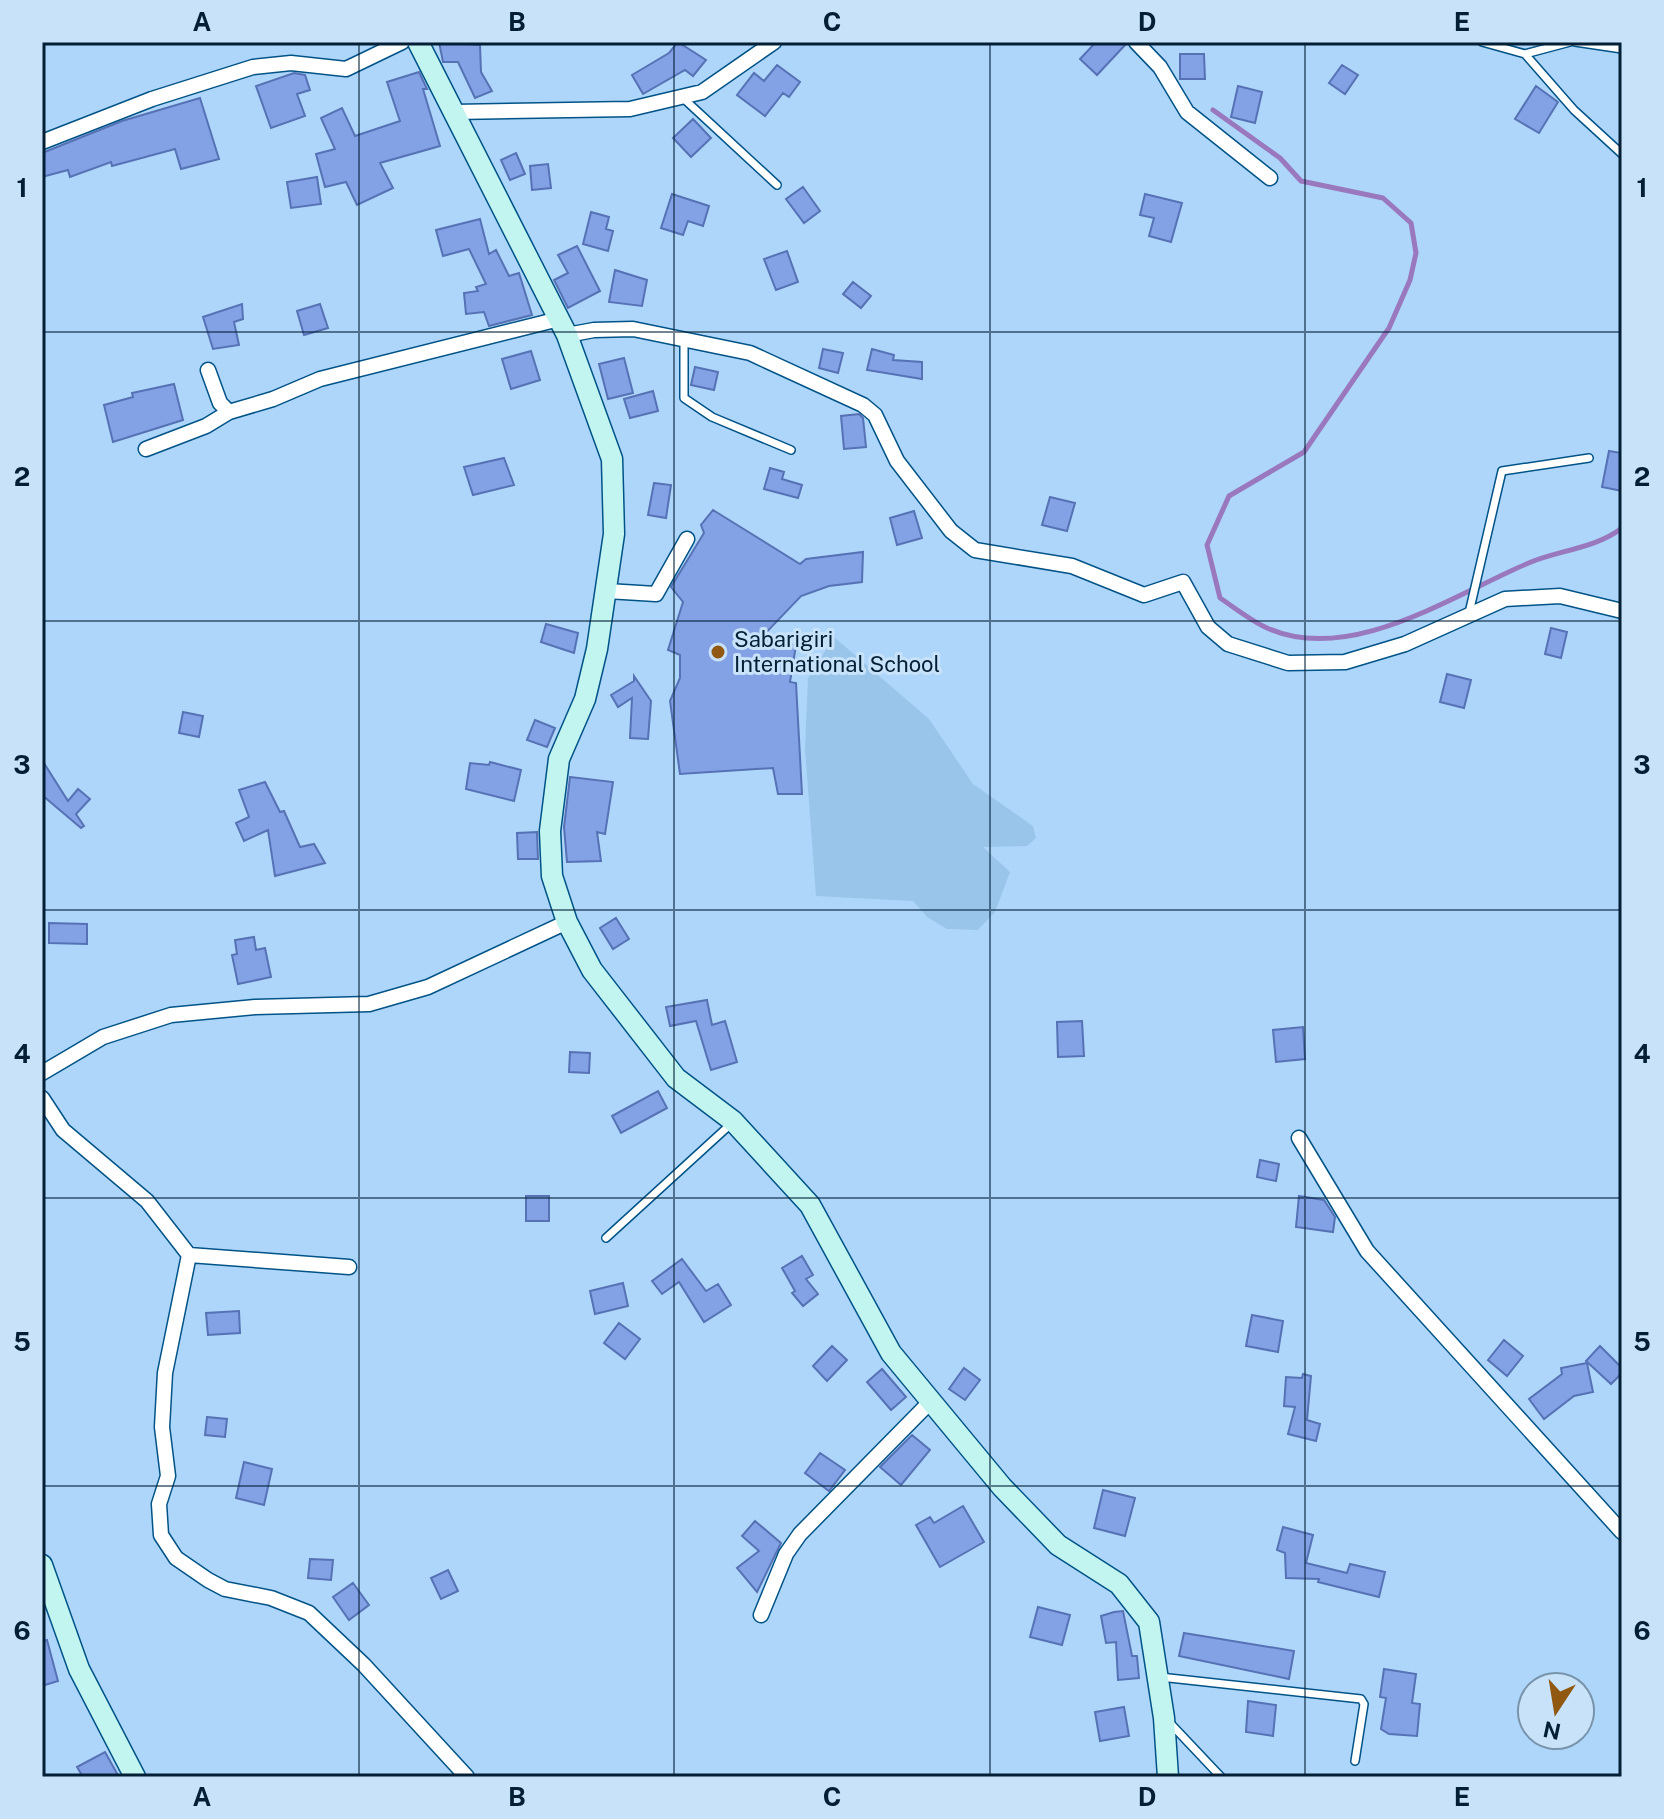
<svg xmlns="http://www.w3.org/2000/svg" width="1664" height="1819" font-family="'Public Sans',sans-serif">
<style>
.built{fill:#9ac5ea}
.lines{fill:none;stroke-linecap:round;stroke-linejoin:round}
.stream{stroke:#9978bd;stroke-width:5}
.building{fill:#83a1e5;stroke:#5672b5;stroke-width:2}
.lane-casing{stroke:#005386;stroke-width:10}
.street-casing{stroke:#005386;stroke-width:17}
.secondary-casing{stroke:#005386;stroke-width:23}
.lane{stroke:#fff;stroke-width:7}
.street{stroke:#fff;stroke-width:14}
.secondary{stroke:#c2f4f0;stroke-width:20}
.grid{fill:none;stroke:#021f35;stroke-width:2;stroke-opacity:0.55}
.poi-dot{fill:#905810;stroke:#c7e2f9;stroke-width:3}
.labels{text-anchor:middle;stroke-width:6;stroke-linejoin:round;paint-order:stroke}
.poi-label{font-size:22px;fill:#021f35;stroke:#c7e2f9;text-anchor:start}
.neatline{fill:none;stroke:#021f35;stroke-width:3}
.grid-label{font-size:26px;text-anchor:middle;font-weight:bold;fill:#021f35}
</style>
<rect width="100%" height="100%" fill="#aed6fa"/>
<path class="built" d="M834,637L929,719L973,784L1033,826L1036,838L1027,846L983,847L1010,872L995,912L978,930L947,929L927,917L913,901L816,896L805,749L808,678Z"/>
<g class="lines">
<path class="stream" d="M1213,110L1280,158L1301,181L1383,198L1411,223L1416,253L1410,280L1389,328L1304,452L1229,496L1207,545L1220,598C1235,608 1251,621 1267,628C1351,666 1456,593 1531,562C1561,550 1596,548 1622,528"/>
</g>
<path class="building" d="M439,42L480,45L481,72L492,91L475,98L458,62H443Z
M678,42L706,60L693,76L685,70L643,94L632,75L669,53Z
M1096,42L1126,44L1097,75L1080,59Z
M1180,54H1204L1205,79H1180Z
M777,65L800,82L789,97L783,93L765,116L737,95L754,73L764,81Z
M1342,65L1358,75L1345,94L1329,83Z
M419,72L427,89H423L440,146L380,163L393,188L357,205L346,182L325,187L316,154L335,149L321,118L342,108L355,136L400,121L387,82Z
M294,73L305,75L310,90L297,94L305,116L271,128L256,86Z
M1238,86L1262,92L1255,123L1231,117Z
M1536,86L1558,102L1539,133L1515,119Z
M200,98L219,159L181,169L175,149L112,166L111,162L70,177L68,170L42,177V153L122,121Z
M693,119L711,138L691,157L673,138Z
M516,153L525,174L510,180L501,160Z
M548,164L551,188L532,190L530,166Z
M317,177L321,204L291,208L287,182Z
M803,187L820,211L804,223L786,199Z
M672,194L709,206L703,226L688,221L683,235L661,228Z
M1145,194L1182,203L1171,242L1149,236L1154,218L1140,215Z
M591,212L609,217L606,229L613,231L608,251L583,244Z
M480,219L489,254L496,250L509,276L519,273L532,315L489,326L484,312L466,314L464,293L478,291L476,287L486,284L469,249L443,256L436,230Z
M577,246L600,291L568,308L554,280L568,273L558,255Z
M787,251L798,282L776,290L764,259Z
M615,270L647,280L642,306L609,302Z
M853,282L871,296L861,308L843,294Z
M242,304L243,319L234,322L239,345L213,349L203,317Z
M320,304L328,328L304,335L297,311Z
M823,349L843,353L838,373L819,368Z
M872,349L894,355L893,360L922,362V379L867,370Z
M531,351L540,380L511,389L502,359Z
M624,358L633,393L608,399L599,364Z
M695,367L718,372L714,390L691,385Z
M174,384L183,420L113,442L104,405L133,397L132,393Z
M653,391L658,411L630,418L624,399Z
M859,414L863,418L866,447L844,449L841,416Z
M1609,451L1622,453V491L1602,487Z
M504,458L514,485L473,495L464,467Z
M770,468L784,472L782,479L802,485L798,498L764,489Z
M654,483L671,485L666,518L648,515Z
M1050,497L1075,503L1067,531L1042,525Z
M713,510L800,564L806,559L863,552L862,582L829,586L801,596L760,639L796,645L790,682L796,683L802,794H778L773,768L680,774L670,701L680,678V655L668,650L683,602L671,587L704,533L701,525Z
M914,511L922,538L897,545L890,518Z
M546,624L578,633L574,653L541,642Z
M1551,628L1567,632L1561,658L1545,654Z
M1447,674L1471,680L1464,708L1440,702Z
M634,676L651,701L648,739L630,738L632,698L618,707L611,695L634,681Z
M183,712L203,716L199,737L179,733Z
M535,720L555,728L547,747L527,740Z
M42,760L68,801L78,789L90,799L76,814L84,826L81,828L42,795Z
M490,762L521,770L514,801L466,789L470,763L489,765Z
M570,777L613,782L605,834L597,832L601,861L567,862L564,827Z
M265,782L280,812L284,811L300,847L314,844L325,863L275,876L268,830L244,841L236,823L249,817L239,790Z
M537,832L538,859H518L517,833Z
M616,918L629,939L613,949L600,928Z
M49,923L87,924V944L49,943Z
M254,937L256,950L265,948L271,977L238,984L232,955L237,954L235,940Z
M707,1000L712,1025L725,1021L737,1062L711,1070L696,1021L670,1026L666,1007Z
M1082,1021L1084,1056L1058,1057L1057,1022Z
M1303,1027L1305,1059L1276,1062L1273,1030Z
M570,1052L590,1053L589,1073L569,1072Z
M658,1091L667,1108L621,1133L612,1116Z
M1260,1160L1279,1164L1276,1181L1257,1177Z
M526,1196H549V1221H526Z
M1299,1196L1324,1200L1335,1217L1333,1232L1296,1227Z
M802,1256L813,1275L806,1279L818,1294L803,1306L792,1293L795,1291L782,1268Z
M682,1259L706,1291L718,1284L731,1305L704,1322L679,1282L662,1294L652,1281Z
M623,1283L628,1306L595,1314L590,1291Z
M239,1311L240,1333L208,1335L206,1313Z
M1252,1315L1283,1321L1278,1352L1246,1346Z
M619,1323L640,1339L625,1359L604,1343Z
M1504,1340L1523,1356L1507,1376L1488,1360Z
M832,1346L847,1360L827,1381L813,1366Z
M1600,1346L1622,1368V1373L1611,1384L1586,1361Z
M1587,1363L1593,1392L1574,1396L1544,1419L1529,1399L1562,1374L1561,1368Z
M964,1368L980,1380L965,1400L949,1389Z
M882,1369L906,1397L891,1410L867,1382Z
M1303,1374L1311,1376L1307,1420L1320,1424L1316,1441L1288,1434L1295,1407L1284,1406L1286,1377L1302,1378Z
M207,1417L227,1419L225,1437L205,1435Z
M912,1435L930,1450L901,1485L880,1467Z
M820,1453L845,1470L829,1491L805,1473Z
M244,1462L272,1469L264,1505L236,1498Z
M1103,1490L1135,1498L1125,1536L1094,1528Z
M963,1506L984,1542L940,1567L916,1525L930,1517L934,1523Z
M755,1521L781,1543L757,1592L737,1568L759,1551L742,1536Z
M1283,1527L1313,1535L1306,1563L1347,1573L1350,1564L1385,1572L1379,1597L1318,1582L1319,1579L1286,1578L1285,1553L1277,1550Z
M310,1559L333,1560L331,1580L308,1578Z
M448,1570L458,1591L441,1599L431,1578Z
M353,1583L369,1605L349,1620L333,1597Z
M1038,1607L1070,1615L1062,1645L1030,1637Z
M1114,1612L1123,1611L1132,1656H1137L1139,1678L1118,1680L1116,1642L1106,1643L1101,1616Z
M1184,1633L1294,1651L1289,1679L1179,1656Z
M47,1640L58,1681L42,1686V1641Z
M1384,1669L1416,1674L1412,1703L1420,1704L1417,1736L1389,1734L1381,1729L1386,1698L1380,1697Z
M1248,1701L1276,1705L1273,1736L1246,1732Z
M1124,1707L1129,1736L1100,1741L1095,1712Z
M105,1752L119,1777H83L77,1767Z"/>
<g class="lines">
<defs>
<path id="lane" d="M1482,42L1525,54L1570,42
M1575,42L1622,49
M1525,54L1574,110L1622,154
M683,98L777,185
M684,339V398L712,417L791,450
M1469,613L1502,471L1589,458
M606,1238L732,1123
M1160,1677L1361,1699L1364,1704L1355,1761
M1169,1722L1221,1777"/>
<path id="street" d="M1136,42L1160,67L1187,112L1270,178
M454,112L630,109L702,92L774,42
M42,142L152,99L253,67L291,63L346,69L402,42
M567,335L594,330L633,329L750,353L863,405L875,415L897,461L951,531L975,550L1072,566L1144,595L1183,582L1208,627L1228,644L1288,663L1345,662L1405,644L1505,599L1560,596L1622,611
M208,370L220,403L229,412L273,399L320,379L559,319
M146,449L206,426L229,412
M607,591L656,594L687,539
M42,1073L103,1037L171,1015L255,1007L369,1004L428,987L567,922
M42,1098L63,1130L147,1201L189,1255L165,1373L162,1427L168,1476L159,1504L161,1535L176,1558L208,1580L225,1589L271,1598L309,1613L364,1665L467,1777
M1299,1138L1367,1251L1622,1532
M189,1255L349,1267
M761,1615L786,1554L800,1534L931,1401"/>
<path id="secondary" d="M418,42L567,335L612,459L614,534L597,649L585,699L559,759L550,831L552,876L567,922L592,970L676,1078L733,1121L810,1205L891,1353L1002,1487L1058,1545L1119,1584L1149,1622L1164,1718L1168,1777
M42,1565L79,1669L135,1777"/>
</defs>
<use href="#lane" class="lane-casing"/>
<use href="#street" class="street-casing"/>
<use href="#secondary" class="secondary-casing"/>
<use href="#lane" class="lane"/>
<use href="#street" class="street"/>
<use href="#secondary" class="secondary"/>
</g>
<path class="grid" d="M359,42V1777M674,42V1777M990,42V1777M1305,42V1777M42,332H1622M42,621H1622M42,910H1622M42,1198H1622M42,1486H1622"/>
<circle class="poi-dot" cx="718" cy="652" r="8"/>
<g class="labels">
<g class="poi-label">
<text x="734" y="647">Sabarigiri<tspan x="734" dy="25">International School</tspan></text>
</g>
</g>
<rect width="1664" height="1819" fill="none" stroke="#c7e2f9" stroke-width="88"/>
<g transform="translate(1556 1711) rotate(192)"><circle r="38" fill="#c7e2f9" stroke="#7894ab" stroke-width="2"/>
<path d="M0-6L14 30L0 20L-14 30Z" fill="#905810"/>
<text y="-12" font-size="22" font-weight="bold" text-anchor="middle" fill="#021f35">N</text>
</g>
<rect x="44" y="44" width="1576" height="1731" class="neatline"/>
<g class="grid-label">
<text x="202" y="31">A</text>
<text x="517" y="31">B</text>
<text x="832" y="31">C</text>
<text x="1147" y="31">D</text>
<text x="1462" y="31">E</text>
<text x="22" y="197">1</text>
<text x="1642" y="197">1</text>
<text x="22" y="486">2</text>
<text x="1642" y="486">2</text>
<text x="22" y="774">3</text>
<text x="1642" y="774">3</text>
<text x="22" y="1063">4</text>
<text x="1642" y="1063">4</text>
<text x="22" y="1351">5</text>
<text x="1642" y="1351">5</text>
<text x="22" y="1640">6</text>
<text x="1642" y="1640">6</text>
<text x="202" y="1806">A</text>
<text x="517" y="1806">B</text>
<text x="832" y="1806">C</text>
<text x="1147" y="1806">D</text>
<text x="1462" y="1806">E</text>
</g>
</svg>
